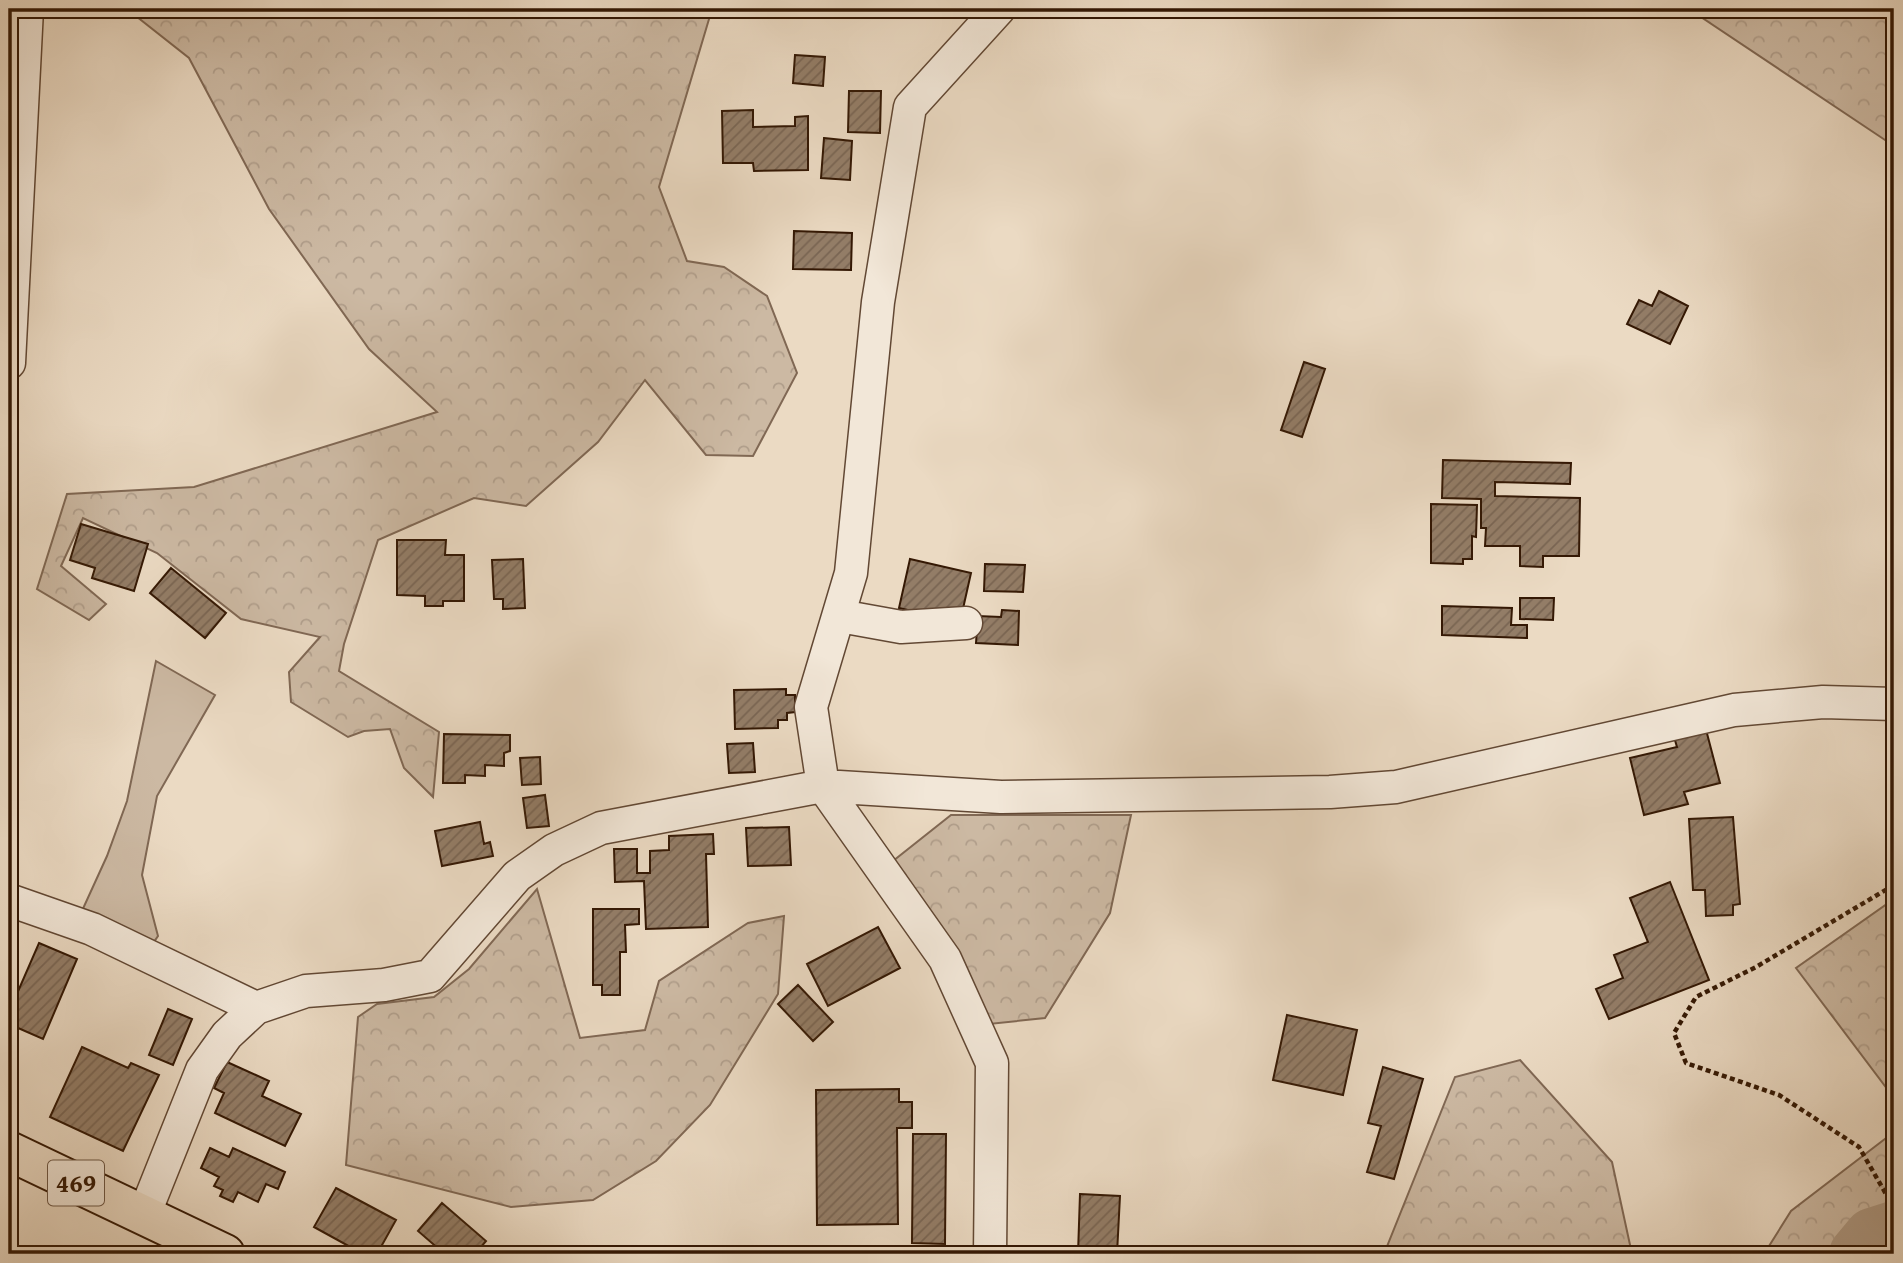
<svg xmlns="http://www.w3.org/2000/svg" width="1903" height="1263" font-family="'Gentium Book Plus',serif">
<style>
.grass{fill:#ccb9a3;stroke:#806854;stroke-width:2}
.forest{fill:url(#forest-crowns);stroke:#806854;stroke-width:2}
.lines{fill:none;stroke-linecap:round;stroke-linejoin:round}
.river{stroke:#ad9882;stroke-width:56}
.building{fill:url(#building-hatch);stroke:#341804;stroke-width:2}
.minor-casing{stroke:#624834;stroke-width:35}
.highway-casing{stroke:#341804;stroke-width:42}
.path{stroke:#341804;stroke-width:4.5;stroke-dasharray:5 3.5;stroke-linecap:butt}
.minor{stroke:#f2e7d8;stroke-width:32}
.highway{stroke:#ebdac3;stroke-width:38}
.labels{text-anchor:middle;stroke-width:5;stroke-linejoin:round;paint-order:stroke}
.shield{fill:#f2e7d8;stroke:#6d5644;stroke-width:2}
.shield-label{font-size:26px;font-weight:bold;fill:#341804}
</style>
<defs>
<pattern id="forest-crowns" width="20" height="18" patternUnits="userSpaceOnUse" patternTransform="scale(1.75)"><rect width="20" height="18" fill="#ccb9a3"/><path d="M2 6a3 3 0 1 1 6 0M12 15a3 3 0 1 1 6 0" fill="none" stroke="#b09e8b"/></pattern>
<pattern id="building-hatch" width="6" height="6" patternUnits="userSpaceOnUse" patternTransform="scale(1.75)"><rect width="6" height="6" fill="#937d67"/><path d="M-1 1l2-2M0 6l6-6M5 7l2-2" fill="none" stroke="#796553"/></pattern>
</defs>
<rect width="100%" height="100%" fill="#ebdac3"/>
<filter id="stains"><feTurbulence type="fractalNoise" baseFrequency=".00286" numOctaves="4"/><feColorMatrix values="0 0 0 0 .2 0 0 0 0 .09 0 0 0 0 .02 0 0 0 .5 -.17"/></filter>
<radialGradient id="worn" r=".72"><stop offset=".6" stop-color="#630" stop-opacity="0"/><stop offset="1" stop-color="#630" stop-opacity=".3"/></radialGradient>
<path class="grass" d="M156,661L215,695L157,796L142,875L158,936L151,946L81,913L107,856L127,801Z"/>
<path class="forest" d="M127,9H712L659,187L687,261L724,267L767,296L797,373L753,456L706,455L645,380L598,442L526,506L474,498L378,540L344,644L339,671L439,732L433,797L404,768L390,729L364,731L348,737L291,702L289,672L320,637L241,619L157,553L83,518L61,566L106,604L89,620L37,589L67,494L194,487L437,412L369,349L269,209L189,58Z
M1689,9H1894V146Z
M951,815H1131L1110,913L1045,1018L989,1024L893,861Z
M537,889L580,1038L645,1030L659,981L748,923L784,916L778,994L710,1105L656,1161L593,1200L511,1207L346,1165L358,1017L377,1004L434,997L469,969Z
M1894,899V1098L1796,968Z
M1520,1060L1612,1162L1632,1254H1384L1455,1077Z
M1894,1132V1254H1764L1791,1211Z"/>
<g class="lines">
<path class="river" d="M1857,1254L1872,1236L1894,1229"/>
</g>
<path class="building" d="M795,55L825,57L823,86L793,83Z
M849,91H881L880,133L848,132Z
M753,110V127L795,126V117L808,116V170L754,171L753,163H723L722,111Z
M824,138L852,141L850,180L821,178Z
M794,231L852,233L851,270L793,269Z
M1659,291L1688,306L1670,344L1627,324L1639,300L1652,306Z
M1304,362L1325,369L1302,437L1281,430Z
M1443,460L1571,463L1570,484L1495,482V496L1580,498L1579,556H1543V567L1520,566V546H1485L1486,528H1481V499L1442,498Z
M1431,504L1477,505L1476,537L1472,536V559H1463V564L1431,563Z
M81,524L148,544L134,591L92,578L95,568L70,560Z
M397,540H446L445,555H464V601H443V606H425V596L397,595Z
M523,559L525,608L503,609V599H494L492,560Z
M910,559L971,573L960,622L899,608Z
M985,564L1025,565L1023,592L984,591Z
M171,568L226,613L205,638L150,593Z
M1520,598H1554L1553,620L1520,619Z
M1442,606L1512,608L1511,625H1527V638L1442,635Z
M1002,610L1019,611L1018,645L976,643L978,616L1001,617Z
M786,689V695H795V712L787,713V720H778V728L735,729L734,690Z
M1704,722L1720,783L1684,792L1688,804L1644,815L1630,758L1677,747L1672,730Z
M444,734L510,735V751L504,753V766L485,765V776L465,775V783H443Z
M753,743L755,772L729,773L727,744Z
M540,757L541,784L522,785L520,758Z
M545,795L549,826L527,828L523,798Z
M1733,817L1740,904L1733,905V915L1706,916L1705,890H1693L1689,819Z
M480,822L484,844L490,842L493,856L442,866L435,831Z
M789,827L791,865L748,866L746,828Z
M713,834L714,854H706L708,927L646,929L644,881L615,882L614,849H637V873H650V851L669,850V836Z
M1670,882L1709,980L1609,1019L1596,989L1623,978L1614,955L1648,942L1630,898Z
M593,909H639V924L625,925L626,952H620V995H602V985H593Z
M878,927L900,968L828,1006L807,964Z
M39,943L77,959L43,1039L9,1024V1012Z
M798,985L833,1022L813,1041L778,1004Z
M168,1009L192,1019L173,1065L149,1055Z
M1287,1015L1357,1030L1343,1095L1273,1080Z
M82,1047L128,1068L131,1063L159,1075L123,1151L50,1117Z
M227,1062L269,1081L262,1096L301,1114L285,1146L215,1113L224,1093L214,1088Z
M1383,1067L1423,1079L1394,1179L1367,1172L1381,1126L1368,1123Z
M899,1089V1102H912V1128H897L898,1224L817,1225L816,1090Z
M913,1134H946L945,1244L912,1243Z
M210,1148L229,1157L233,1148L285,1172L278,1189L266,1184L258,1202L238,1192L233,1202L220,1196L223,1190L214,1186L219,1177L201,1168Z
M336,1188L396,1220L377,1254H363L314,1227Z
M1080,1194L1120,1196L1117,1254H1078Z
M442,1203L486,1241L475,1254H436L440,1250L418,1231Z"/>
<g class="lines">
<defs>
<path id="minor" d="M9,363L27,9
M840,616L901,627L966,623
M9,900L92,929L256,1008
M144,1215L202,1070L227,1035L256,1008L306,991L384,985L430,976L517,876L554,850L601,828L823,786L1001,797L1330,792L1396,787L1734,710L1823,702L1894,704
M990,1254L992,1063L945,959L823,786L811,707L851,573L878,302L910,107L999,9"/>
<path id="highway" d="M9,1151L225,1254"/>
</defs>
<use href="#minor" class="minor-casing"/>
<use href="#highway" class="highway-casing"/>
<path class="path" d="M1894,885L1756,967L1696,997L1674,1033L1686,1063L1779,1095L1859,1147L1894,1208"/>
<use href="#minor" class="minor"/>
<use href="#highway" class="highway"/>
</g>
<g class="labels">
<rect class="shield" x="48" y="1160.5" width="56" height="45" rx="5"/>
<g class="shield-label">
<text x="76" y="1192">469</text>
</g>
</g>
<rect width="1903" height="1263" fill="none" stroke="#ebdac3" stroke-width="35"/>
<rect x="10" y="10" width="1882" height="1242" fill="none" stroke="#341804" stroke-width="3.5"/>
<rect x="18" y="18" width="1868" height="1228" fill="none" stroke="#341804" stroke-width="2"/>
<rect width="100%" height="100%" filter="url(#stains)"/>
<rect width="100%" height="100%" fill="url(#worn)"/>
</svg>
